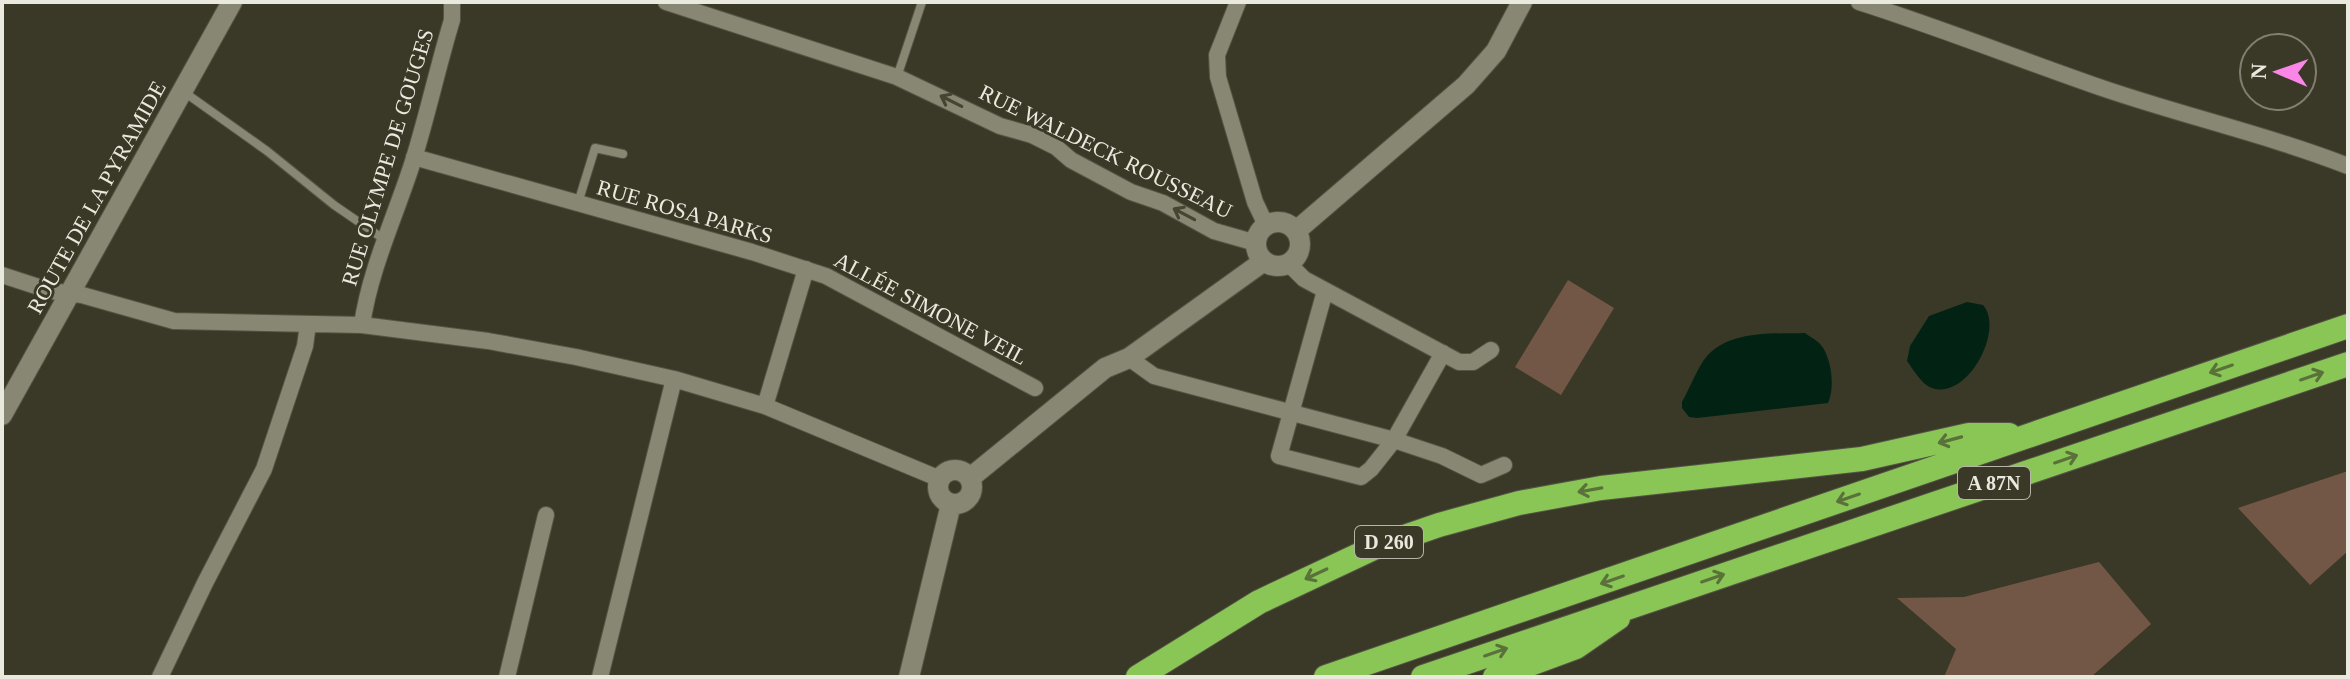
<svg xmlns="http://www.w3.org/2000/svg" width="2350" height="679" font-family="Georgia,serif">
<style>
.green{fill:#735746}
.water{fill:#022314}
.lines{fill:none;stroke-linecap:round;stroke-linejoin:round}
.lane-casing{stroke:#555445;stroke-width:10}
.street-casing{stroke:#555445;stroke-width:18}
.secondary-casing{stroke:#555445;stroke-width:22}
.highway-casing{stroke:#555445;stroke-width:26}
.lane{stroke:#888773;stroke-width:8}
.street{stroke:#888773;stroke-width:16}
.secondary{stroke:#888773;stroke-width:20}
.highway{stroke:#89c656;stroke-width:24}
.oneway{stroke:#464532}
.oneway2{stroke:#5a713a}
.labels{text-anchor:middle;stroke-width:6;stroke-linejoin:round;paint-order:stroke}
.shield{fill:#3a3927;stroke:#b4b4a7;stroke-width:2}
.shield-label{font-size:20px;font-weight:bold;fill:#e9e9de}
.street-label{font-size:22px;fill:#e9e9de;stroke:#3a3927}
</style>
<rect width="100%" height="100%" fill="#3a3927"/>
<path class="green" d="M1568,280L1614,308L1561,395L1515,367Z
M2348,471V551L2310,585L2238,508Z
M2099,562L2151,624L2091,677H1944L1956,649L1897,598L1964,597Z"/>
<path class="water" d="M1967,302L1983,305C2005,330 1967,401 1932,388C1922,385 1913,369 1907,361L1910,346L1929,316Z
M1805,333C1810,337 1818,341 1821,345C1832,359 1835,388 1828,403L1697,418L1689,417L1682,408V402C1690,388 1697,368 1707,356C1731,330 1773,334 1805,333Z"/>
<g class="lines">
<defs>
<path id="lane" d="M897,77L922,2
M184,92L267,151L334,205L385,240
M578,203L595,148L623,154"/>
<path id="street" d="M666,2L897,77L1000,126L1032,135L1056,147L1071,160L1131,192L1163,203L1214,231L1256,243
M1238,2L1217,55L1218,77L1255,202L1266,225
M1859,2C1941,28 2021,60 2102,88C2184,116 2268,135 2348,166
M414,157L752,252L826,276L1035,388
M1289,264L1304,279L1459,362H1473L1491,350
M2,275L51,291L82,295L174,321L362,325L488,341L576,357L674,379L765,406L940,479
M1325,291L1279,456L1361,477L1371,469L1394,440L1442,456L1481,475L1504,465
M362,325C370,268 397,213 414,158C428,113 438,66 452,20V2
M1129,358L1154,376L1394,440L1443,353
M765,406L806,269
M160,677L205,583L264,469L305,346L308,324
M507,677L546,515
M600,677L674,379"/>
<path id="secondary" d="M1256 244a22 22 0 1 1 44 0a22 22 0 1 1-44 0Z
M1296,231L1466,85L1496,51L1522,2
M2,415L232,2
M938 487a17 17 0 1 1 34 0a17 17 0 1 1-34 0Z
M970,478L1105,368L1129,358L1264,261
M909,677L951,504"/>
<path id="highway" d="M1138,677L1259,602L1378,546L1439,525L1519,503L1601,488L1862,459L1969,435H2009
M1326,677L2348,326
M1423,677L2348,364
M1495,677L1576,647L1618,618"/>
</defs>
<use href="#lane" class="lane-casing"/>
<use href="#street" class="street-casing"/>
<use href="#secondary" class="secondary-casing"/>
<use href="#highway" class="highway-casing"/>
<use href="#lane" class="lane"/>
<use href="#street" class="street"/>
<use href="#secondary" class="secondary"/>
<use href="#highway" class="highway"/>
</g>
<defs><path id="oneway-shaft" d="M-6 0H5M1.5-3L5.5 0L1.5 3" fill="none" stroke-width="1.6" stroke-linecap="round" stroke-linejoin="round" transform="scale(2)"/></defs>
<g class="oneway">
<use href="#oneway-shaft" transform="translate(951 101) rotate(-153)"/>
<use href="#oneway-shaft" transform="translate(1184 214) rotate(-152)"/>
</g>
<g class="oneway2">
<use href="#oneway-shaft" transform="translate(2221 369) rotate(161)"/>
<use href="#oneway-shaft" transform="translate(2312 376) rotate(-19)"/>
<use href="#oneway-shaft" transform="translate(1950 440) rotate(165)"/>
<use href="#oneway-shaft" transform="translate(2066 459) rotate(-19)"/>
<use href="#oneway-shaft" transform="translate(1590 490) rotate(170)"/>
<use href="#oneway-shaft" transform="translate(1848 498) rotate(161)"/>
<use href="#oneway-shaft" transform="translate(1316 574) rotate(155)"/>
<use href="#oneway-shaft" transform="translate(1713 578) rotate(-19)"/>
<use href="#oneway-shaft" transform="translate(1612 580) rotate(161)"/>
<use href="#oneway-shaft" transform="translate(1496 652) rotate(-19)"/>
</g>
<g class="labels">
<g class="shield">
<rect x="1958" y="467" width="72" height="32" rx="6"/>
<rect x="1355" y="526" width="68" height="32" rx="6"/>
</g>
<g class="shield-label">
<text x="1994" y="490">A 87N</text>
<text x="1389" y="549">D 260</text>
</g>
<g class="street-label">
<text transform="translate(1106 151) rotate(26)" y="8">RUE WALDECK ROUSSEAU</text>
<text transform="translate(387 157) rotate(-73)" y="8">RUE OLYMPE DE GOUGES</text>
<text transform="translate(96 197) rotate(-61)" y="8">ROUTE DE LA PYRAMIDE</text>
<text transform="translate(685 211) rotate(16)" y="8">RUE ROSA PARKS</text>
<text transform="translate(931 308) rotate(28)" y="8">ALLÉE SIMONE VEIL</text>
</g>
</g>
<rect width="2350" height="679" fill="none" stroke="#e9e9de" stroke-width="8"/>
<g transform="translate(2278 72) rotate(272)"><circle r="38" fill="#3a3927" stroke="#807f70" stroke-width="2"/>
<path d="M0-6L14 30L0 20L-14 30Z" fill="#fa87e7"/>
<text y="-12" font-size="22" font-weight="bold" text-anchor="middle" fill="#e9e9de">N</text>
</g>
</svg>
